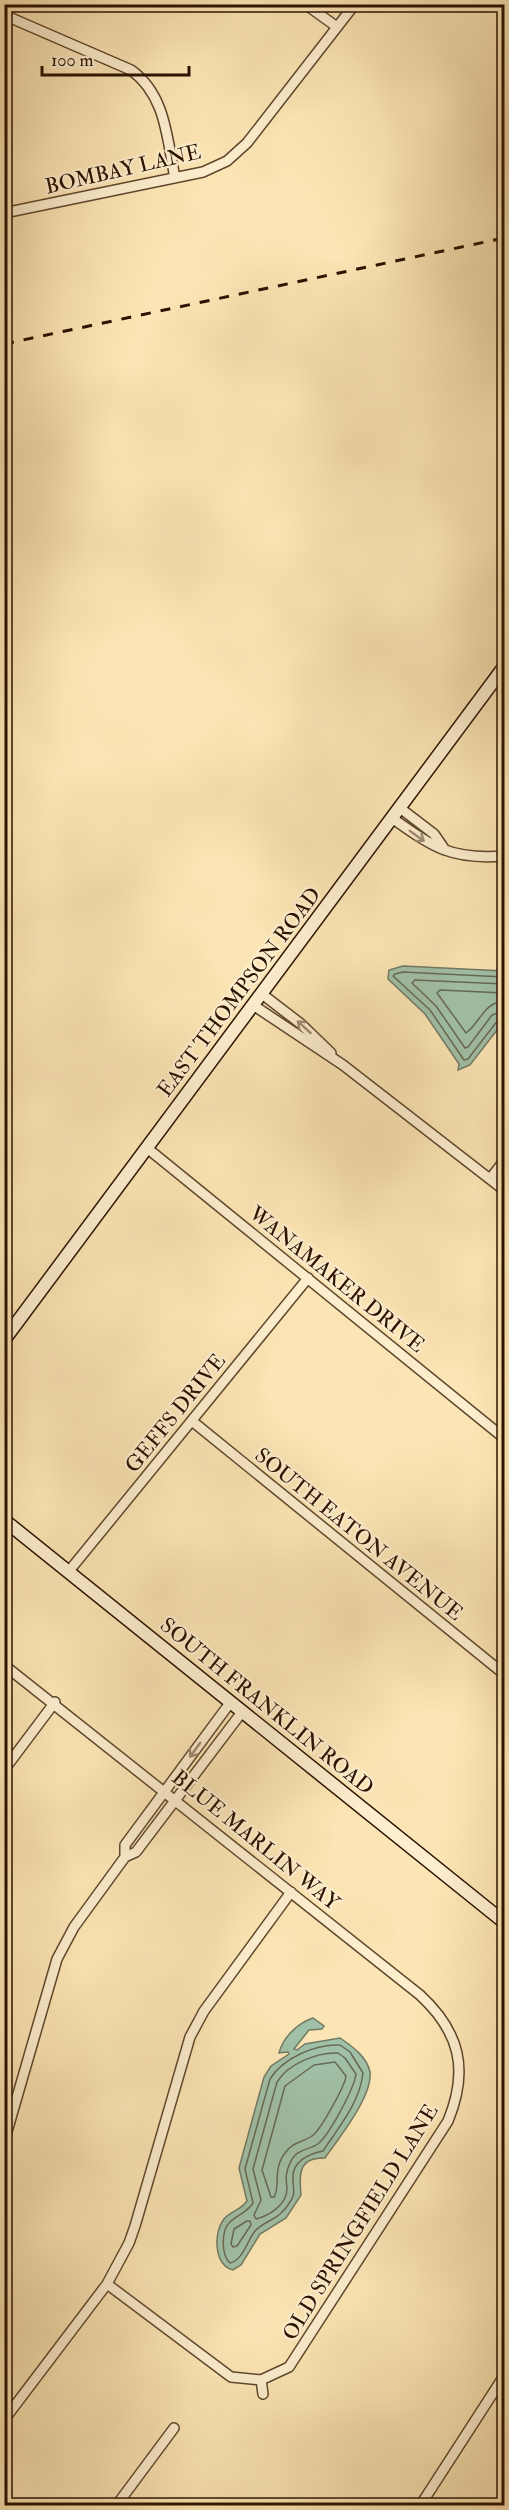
<svg xmlns="http://www.w3.org/2000/svg" width="509" height="2510" font-family="'IM FELL Double Pica',serif">
<style>
.water{fill:#a0c0a7;stroke:#717a64;stroke-width:1.5}
.lines{fill:none;stroke-linecap:round;stroke-linejoin:round}
.shore{stroke:#666954;stroke-width:1.5}
.minor-casing{stroke:#5f472d;stroke-width:12}
.secondary-casing{stroke:#2b1200;stroke-width:15}
.minor{stroke:#fdeece;stroke-width:9}
.secondary{stroke:#fdeece;stroke-width:12}
.rail{stroke:#2b1200;stroke-width:3;stroke-dasharray:10 10;stroke-linecap:butt}
.oneway{stroke:#9e8b71}
.labels{text-anchor:middle;stroke-width:4.5;stroke-linejoin:round;paint-order:stroke}
.street-label{font-size:21px;fill:#2b1200;stroke:#fdeece}
</style>
<rect width="100%" height="100%" fill="#fce5b4"/>
<filter id="stains"><feTurbulence type="fractalNoise" baseFrequency=".00333" numOctaves="4"/><feColorMatrix values="0 0 0 0 .2 0 0 0 0 .09 0 0 0 0 .02 0 0 0 .5 -.17"/></filter>
<radialGradient id="worn" r=".72"><stop offset=".6" stop-color="#630" stop-opacity="0"/><stop offset="1" stop-color="#630" stop-opacity=".3"/></radialGradient>
<path class="water" d="M403,966L504,971V1021L470,1065L458,1070L459,1064L425,1014L388,979L389,970Z
M313,2018L324,2026L322,2029L309,2030L294,2049L297,2050L305,2044L340,2038C352,2046 367,2057 370,2072C373,2096 338,2139 325,2158C298,2157 299,2175 301,2195L286,2218L260,2234L241,2265L233,2270C214,2265 213,2233 224,2219C231,2211 241,2210 247,2201L239,2168L264,2077L271,2066L289,2054L288,2052L279,2053C283,2037 298,2023 313,2018Z"/>
<g class="lines">
<path class="shore" d="M504,977L403,972L395,974L393,976L430,1010L464,1060L468,1059L498,1020L504,1018
M504,984L415,980L412,983L436,1006L465,1048L468,1047L492,1015L504,1011
M504,993L440,990L437,993L466,1033C481,1022 483,1003 504,1001
M340,2045L350,2052L363,2073C360,2102 339,2127 323,2151C308,2154 291,2162 293,2180C293,2189 296,2194 290,2202C279,2221 266,2219 255,2231C247,2241 243,2260 230,2263C221,2255 221,2230 230,2222C238,2214 247,2213 253,2203L245,2169L270,2079C283,2058 315,2044 340,2045Z
M338,2053L345,2058L356,2074C354,2089 330,2133 319,2143C310,2151 297,2147 290,2163C285,2173 286,2179 287,2189C287,2205 268,2216 256,2219L254,2215L261,2200L253,2169L277,2082C288,2064 317,2052 338,2053Z
M335,2062L346,2076C345,2086 320,2131 312,2136C302,2143 294,2141 285,2153C272,2170 281,2187 274,2197H271L262,2170L285,2086L314,2065Z
M247,2221H250L251,2225L237,2246L233,2247L231,2244L234,2229Z"/>
<defs>
<path id="minor" d="M305,4L337,27
M4,15L131,70C166,95 167,139 175,178
M4,213L203,172L227,161L247,143L355,4
M400,808L434,834L445,850
M392,818C434,848 452,860 504,856
M262,994L301,1024L331,1053
M253,1005L343,1065L504,1190
M147,1148L504,1438
M490,1179L504,1161
M192,1421L504,1674
M69,1571L308,1278
M4,1665L420,1995C460,2032 469,2070 448,2121L289,2367L261,2380L231,2377L107,2284
M230,1703L125,1845V1857L136,1852L242,1712
M4,1770L55,1702
M4,2142L57,1959L74,1927L125,1857
M261,2380L263,2394
M4,2420L107,2284L129,2243L135,2226L190,2037L204,2011L291,1892
M116,2506L174,2428
M420,2506L504,2376"/>
<path id="secondary" d="M4,1340L504,667
M4,1520L504,1922"/>
</defs>
<use href="#minor" class="minor-casing"/>
<use href="#secondary" class="secondary-casing"/>
<use href="#minor" class="minor"/>
<use href="#secondary" class="secondary"/>
<path class="rail" d="M4,344L504,238"/>
</g>
<defs><path id="oneway-shaft" d="M-6 0H5M1.5-3L5.5 0L1.5 3" fill="none" stroke-width="1.6" stroke-linecap="round" stroke-linejoin="round" transform="scale(1.5)"/></defs>
<g class="oneway">
<use href="#oneway-shaft" transform="translate(417 836) rotate(36)"/>
<use href="#oneway-shaft" transform="translate(304 1027) rotate(-138)"/>
<use href="#oneway-shaft" transform="translate(195 1750) rotate(126)"/>
</g>
<g class="labels">
<g class="street-label">
<text transform="translate(123 169) rotate(-13)" y="7">BOMBAY LANE</text>
<text transform="translate(239 992) rotate(-53)" y="7">EAST THOMPSON ROAD</text>
<text transform="translate(337 1279) rotate(39)" y="7">WANAMAKER DRIVE</text>
<text transform="translate(175 1413) rotate(-51)" y="7">GEFFS DRIVE</text>
<text transform="translate(359 1534) rotate(39)" y="7">SOUTH EATON AVENUE</text>
<text transform="translate(267 1706) rotate(39)" y="7">SOUTH FRANKLIN ROAD</text>
<text transform="translate(256 1840) rotate(39)" y="7">BLUE MARLIN WAY</text>
<text transform="translate(360 2222) rotate(-58)" y="7">OLD SPRINGFIELD LANE</text>
</g>
</g>
<rect width="509" height="2510" fill="none" stroke="#fce5b4" stroke-width="24"/>
<rect x="6" y="6" width="497" height="2498" fill="none" stroke="#2b1200" stroke-width="3"/>
<rect x="12" y="12" width="485" height="2486" fill="none" stroke="#2b1200" stroke-width="1.5"/>
<path d="M42 66v9h147v-9" fill="none" stroke="#2b1200" stroke-width="3"/>
<text x="51" y="66" font-size="18" fill="#2b1200" stroke="#fdeece" stroke-width="4.5" paint-order="stroke">100 m</text>
<rect width="100%" height="100%" filter="url(#stains)"/>
<rect width="100%" height="100%" fill="url(#worn)"/>
</svg>
